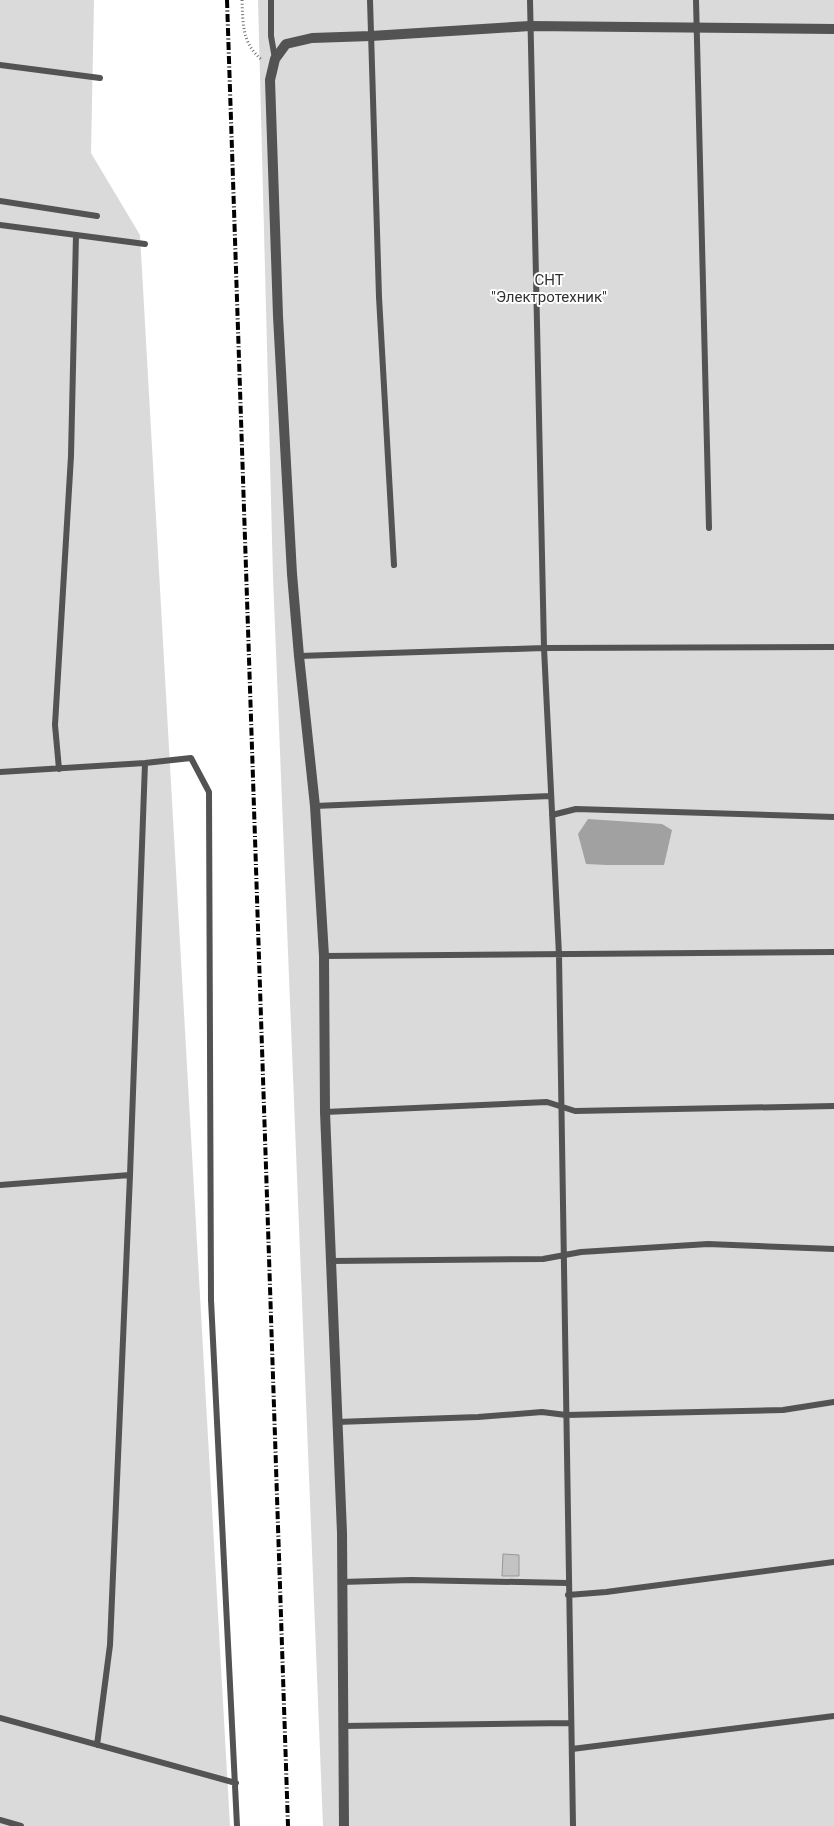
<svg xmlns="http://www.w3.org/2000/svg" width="834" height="1826" font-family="Roboto,sans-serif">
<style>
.green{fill:#dadada}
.water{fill:#a1a1a1}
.building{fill:#c3c3c3;stroke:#979797}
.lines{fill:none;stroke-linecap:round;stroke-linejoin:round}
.path{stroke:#757575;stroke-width:3;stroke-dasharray:1 2.5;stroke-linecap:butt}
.service{stroke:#535353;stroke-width:6}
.minor{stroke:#535353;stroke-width:10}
.rail{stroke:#000;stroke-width:4;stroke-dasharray:8 2.5 1 2.5;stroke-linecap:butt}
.labels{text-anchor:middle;stroke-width:4;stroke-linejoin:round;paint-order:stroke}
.park-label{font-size:15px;fill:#313131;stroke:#fff}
</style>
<rect width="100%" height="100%" fill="#fff"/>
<path class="green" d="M0,0H94L91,153L140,235L230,1826H0Z
M258,0H834V1826H323L273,577Z"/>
<path class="water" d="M588,819L662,824L672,830L664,865H607L586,864L578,834Z"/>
<path class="building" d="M503,1554L519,1555V1576H502Z"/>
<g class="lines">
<path class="path" d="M242,0C243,25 242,43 262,60"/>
<path class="service" d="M271,0V36L275,59
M370,0L379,297L394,565
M530,0L544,648L559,955L573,1826
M696,0L709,528
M0,65L100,78
M0,201L97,216
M0,225L145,244
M299,656L544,648L834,647
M59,769L55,725L71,456L76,235
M0,772L145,763L191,758L209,792L211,1300L237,1826
M315,806L551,796
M552,815L576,809L834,817
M324,956L834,952
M325,1112L547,1102L575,1111L834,1106
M0,1185L130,1175
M331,1261L543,1259L581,1252L708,1244L834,1249
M337,1422L478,1417L542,1412L566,1415L783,1410L834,1402
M341,1582L411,1580L568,1583
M568,1595L606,1592L834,1562
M0,1718L236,1783
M343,1726L571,1723
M97,1745L110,1645L130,1175L145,763
M572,1749L834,1716
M0,1820L21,1826"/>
<path class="minor" d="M344,1826L342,1533L325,1112L324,956L315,806L299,656L292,574L278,316L270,80L275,59L286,44L312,38L371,36L530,26L834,29"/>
<path class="rail" d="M227,0L288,1826"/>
</g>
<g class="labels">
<g class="park-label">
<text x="549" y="285">СНТ<tspan x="549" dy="17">"Электротехник"</tspan></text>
</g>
</g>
</svg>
